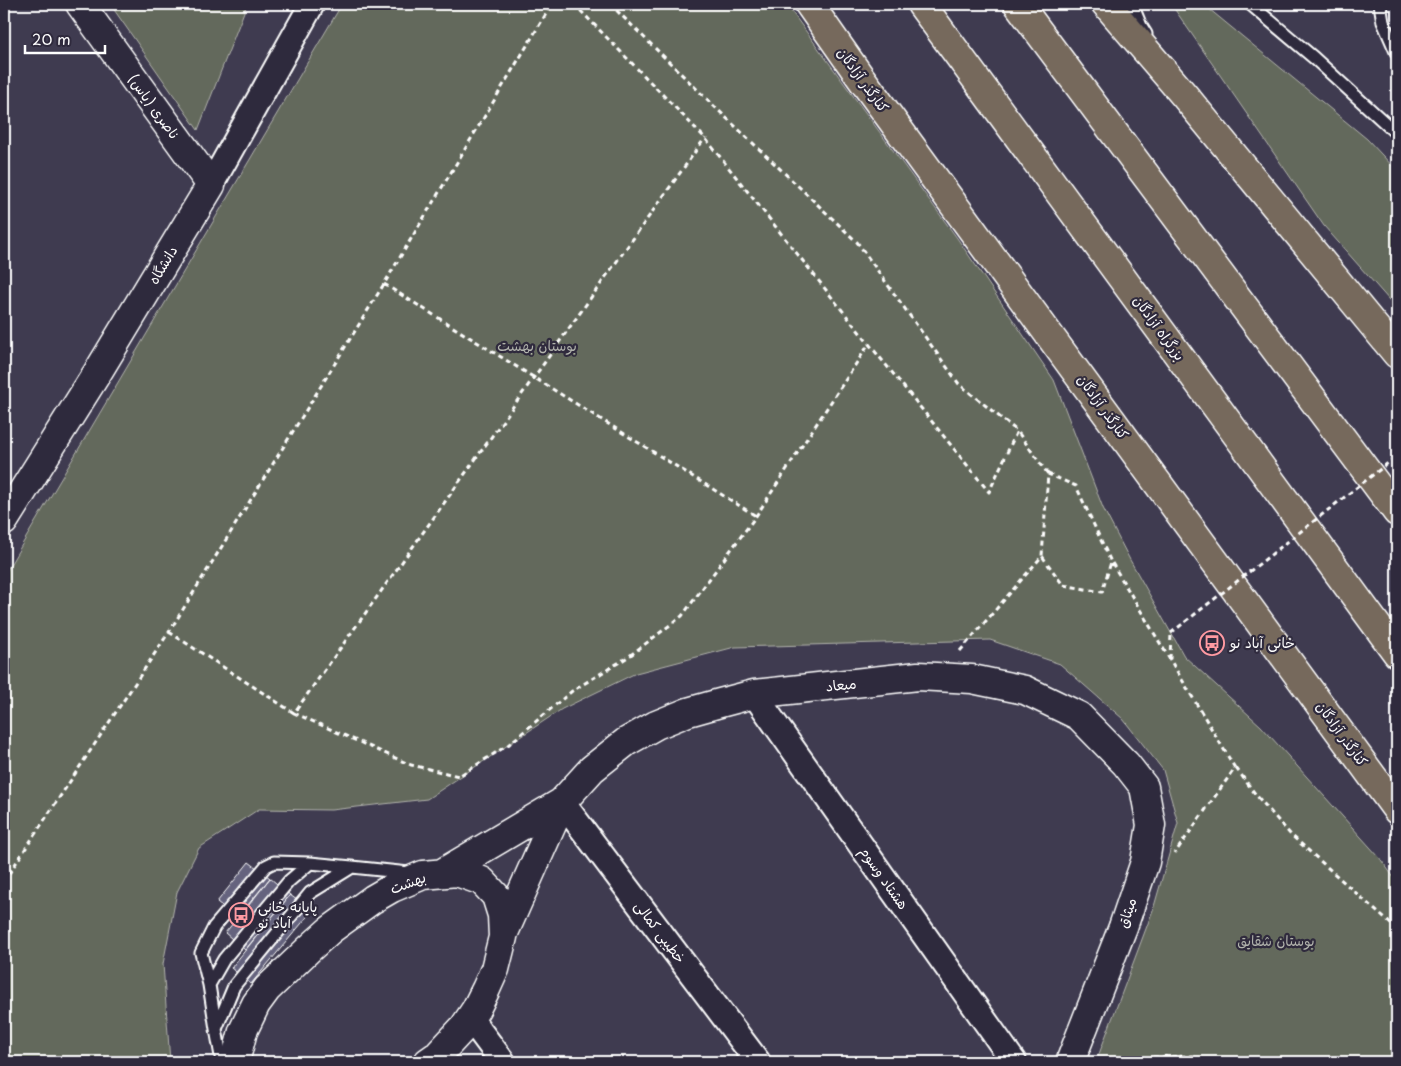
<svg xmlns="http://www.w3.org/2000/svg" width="1401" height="1066" font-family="'Playpen Sans','Playpen Sans Arabic',sans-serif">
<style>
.green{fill:#64695b;stroke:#b2b4ad}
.building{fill:#65647e;stroke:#fff}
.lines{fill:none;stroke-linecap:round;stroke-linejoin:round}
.lane-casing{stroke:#fff;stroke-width:15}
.street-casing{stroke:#fff;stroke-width:28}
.secondary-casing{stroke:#fff;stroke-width:31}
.primary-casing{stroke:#fff;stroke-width:31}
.highway-casing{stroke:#fff;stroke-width:31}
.path{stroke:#fff;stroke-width:3;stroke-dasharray:5 4;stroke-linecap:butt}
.lane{stroke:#2f2a3d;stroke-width:11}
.street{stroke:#2f2a3d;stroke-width:24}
.secondary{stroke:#2f2a3d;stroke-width:28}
.primary{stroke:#76695c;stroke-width:28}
.highway{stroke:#76695c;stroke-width:28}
.path-bridge{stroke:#fff;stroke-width:3;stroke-dasharray:5 4;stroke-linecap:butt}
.labels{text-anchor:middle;stroke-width:4.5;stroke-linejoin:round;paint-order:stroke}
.street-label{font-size:14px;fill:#fff;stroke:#2f2a3d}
.park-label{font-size:14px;fill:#b2b4ad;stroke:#2f2a3d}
.poi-label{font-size:14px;fill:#fff;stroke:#2f2a3d;text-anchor:start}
</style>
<rect width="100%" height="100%" fill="#3f3b50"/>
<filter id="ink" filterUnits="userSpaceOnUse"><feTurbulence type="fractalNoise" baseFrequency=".02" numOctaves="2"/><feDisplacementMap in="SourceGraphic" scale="10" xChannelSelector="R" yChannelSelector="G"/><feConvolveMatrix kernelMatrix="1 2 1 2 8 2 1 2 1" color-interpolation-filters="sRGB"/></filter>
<g filter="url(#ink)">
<path class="green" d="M110,4H247L198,130Z
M342,4H786L957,238L1054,380L1103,508L1130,560L1184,656L1261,726L1379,857L1397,882V1062H1096L1153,910L1178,823L1163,770L1123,719L1060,664L990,640L735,647L636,673L562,709L427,799L331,810L259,809L199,848L177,892L163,964L170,1062H4V575Z
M1171,4H1203L1367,139L1397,171V309L1324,226Z"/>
<path class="building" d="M249,862L270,878L238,919L217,902Z
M270,878L290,895L245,950L225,933Z
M290,895L312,911L251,984L231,968Z"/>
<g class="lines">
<defs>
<path id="lane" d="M1132,4L1141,26L1146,34
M1250,4L1314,58L1397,134
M1380,4L1383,22L1397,54
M209,985L201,953L214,927L266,866L274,862L310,863
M216,1029L209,985L224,959L289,881L310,863L352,867
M222,1062L216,1029L234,986L310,893L352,867L409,873"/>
<path id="street" d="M211,185L312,4
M754,694L1014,1062
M562,802L758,1062
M470,1018L503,1062"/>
<path id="secondary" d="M4,521L99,370L211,185L80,4
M442,873L562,802L592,769L626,742L656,725L688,712L720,703L754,694L918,676L972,679L1025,690L1079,716L1126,764L1144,787L1151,825L1145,862L1123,927L1070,1062
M503,935L562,802
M235,1062L243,1031L256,1004L267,989L310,948L330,930L373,899L392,888L423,875L457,872L482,881L496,896L502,915L503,937L495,969L486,989L476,1009L464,1027L438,1055L428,1062"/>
<path id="primary" d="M809,4L861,78L1397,810
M1106,4L1184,95L1397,354"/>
<path id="highway" d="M921,4L1397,653
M1018,4L1397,512"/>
</defs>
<use href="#lane" class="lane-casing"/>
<use href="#street" class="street-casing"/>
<use href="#secondary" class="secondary-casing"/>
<use href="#primary" class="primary-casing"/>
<use href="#highway" class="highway-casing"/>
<path class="path" d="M574,4L705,138L869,344L989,492L1017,431L1048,474
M610,4L716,108L857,242L959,384L1017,431
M384,284L756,516
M1112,563L1235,768L1175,853
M169,632L294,713L705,138
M960,651L1042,556L1048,474L1076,486L1111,562L1102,592L1063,585L1042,556
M1170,659L1171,633
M294,713L411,765L459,776L508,745L572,691L628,657L682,616L756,516L869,344
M1236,768L1256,795L1291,835L1392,925L1397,933
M4,881L169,632L384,284L552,4
M1099,1059L1195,1056L1200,1062"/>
<use href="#lane" class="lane"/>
<use href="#street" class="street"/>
<use href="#secondary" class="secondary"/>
<use href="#primary" class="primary"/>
<use href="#highway" class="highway"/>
<path class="path-bridge" d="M1171,633L1397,456"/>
</g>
</g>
<defs>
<symbol id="bus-ring" viewBox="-11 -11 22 22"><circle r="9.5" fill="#2f2a3d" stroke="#ff9aa2" stroke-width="1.5"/><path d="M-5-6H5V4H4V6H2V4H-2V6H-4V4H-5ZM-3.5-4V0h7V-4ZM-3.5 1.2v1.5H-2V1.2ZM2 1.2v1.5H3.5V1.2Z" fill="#ff9aa2"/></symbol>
</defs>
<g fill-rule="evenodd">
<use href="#bus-ring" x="1198" y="629" width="28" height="28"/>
<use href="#bus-ring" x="227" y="901" width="28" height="28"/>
</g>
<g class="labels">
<g class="street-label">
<text transform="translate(863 80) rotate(54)" y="5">کنارگذر آزادگان</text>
<text transform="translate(154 107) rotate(54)" y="5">ناصری (یاس)</text>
<text transform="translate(163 265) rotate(-59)" y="5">دانشگاه</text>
<text transform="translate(1159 328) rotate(54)" y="5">بزرگراه آزادگان</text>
<text transform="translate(1103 407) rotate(54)" y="5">کنارگذر آزادگان</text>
<text transform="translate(841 685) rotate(-6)" y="5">میعاد</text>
<text transform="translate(1342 734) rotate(54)" y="5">کنارگذر آزادگان</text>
<text transform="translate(884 878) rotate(55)" y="5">هشتاد وسوم</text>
<text transform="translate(408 883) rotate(-21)" y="5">بهشت</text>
<text transform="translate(1127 913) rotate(-71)" y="5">میثاق</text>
<text transform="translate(660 932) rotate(53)" y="5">خطیبی کمالی</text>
</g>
<g class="park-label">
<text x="537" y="351">بوستان بهشت</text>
<text x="1276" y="946">بوستان شقایق</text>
</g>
<g class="poi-label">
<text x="1230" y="648">خانی آباد نو</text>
<text x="258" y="912">پایانه خانی<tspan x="258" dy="16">آباد نو</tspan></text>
</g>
</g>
<rect width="1401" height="1066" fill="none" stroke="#2f2a3d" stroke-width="20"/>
<rect x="10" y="10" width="1381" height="1046" fill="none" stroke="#fff" stroke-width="2" filter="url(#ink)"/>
<path d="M25 45v8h80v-8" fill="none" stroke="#ffffff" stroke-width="2.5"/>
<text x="32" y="45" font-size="15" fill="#ffffff" stroke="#2f2a3d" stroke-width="4" paint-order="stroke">20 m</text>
</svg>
